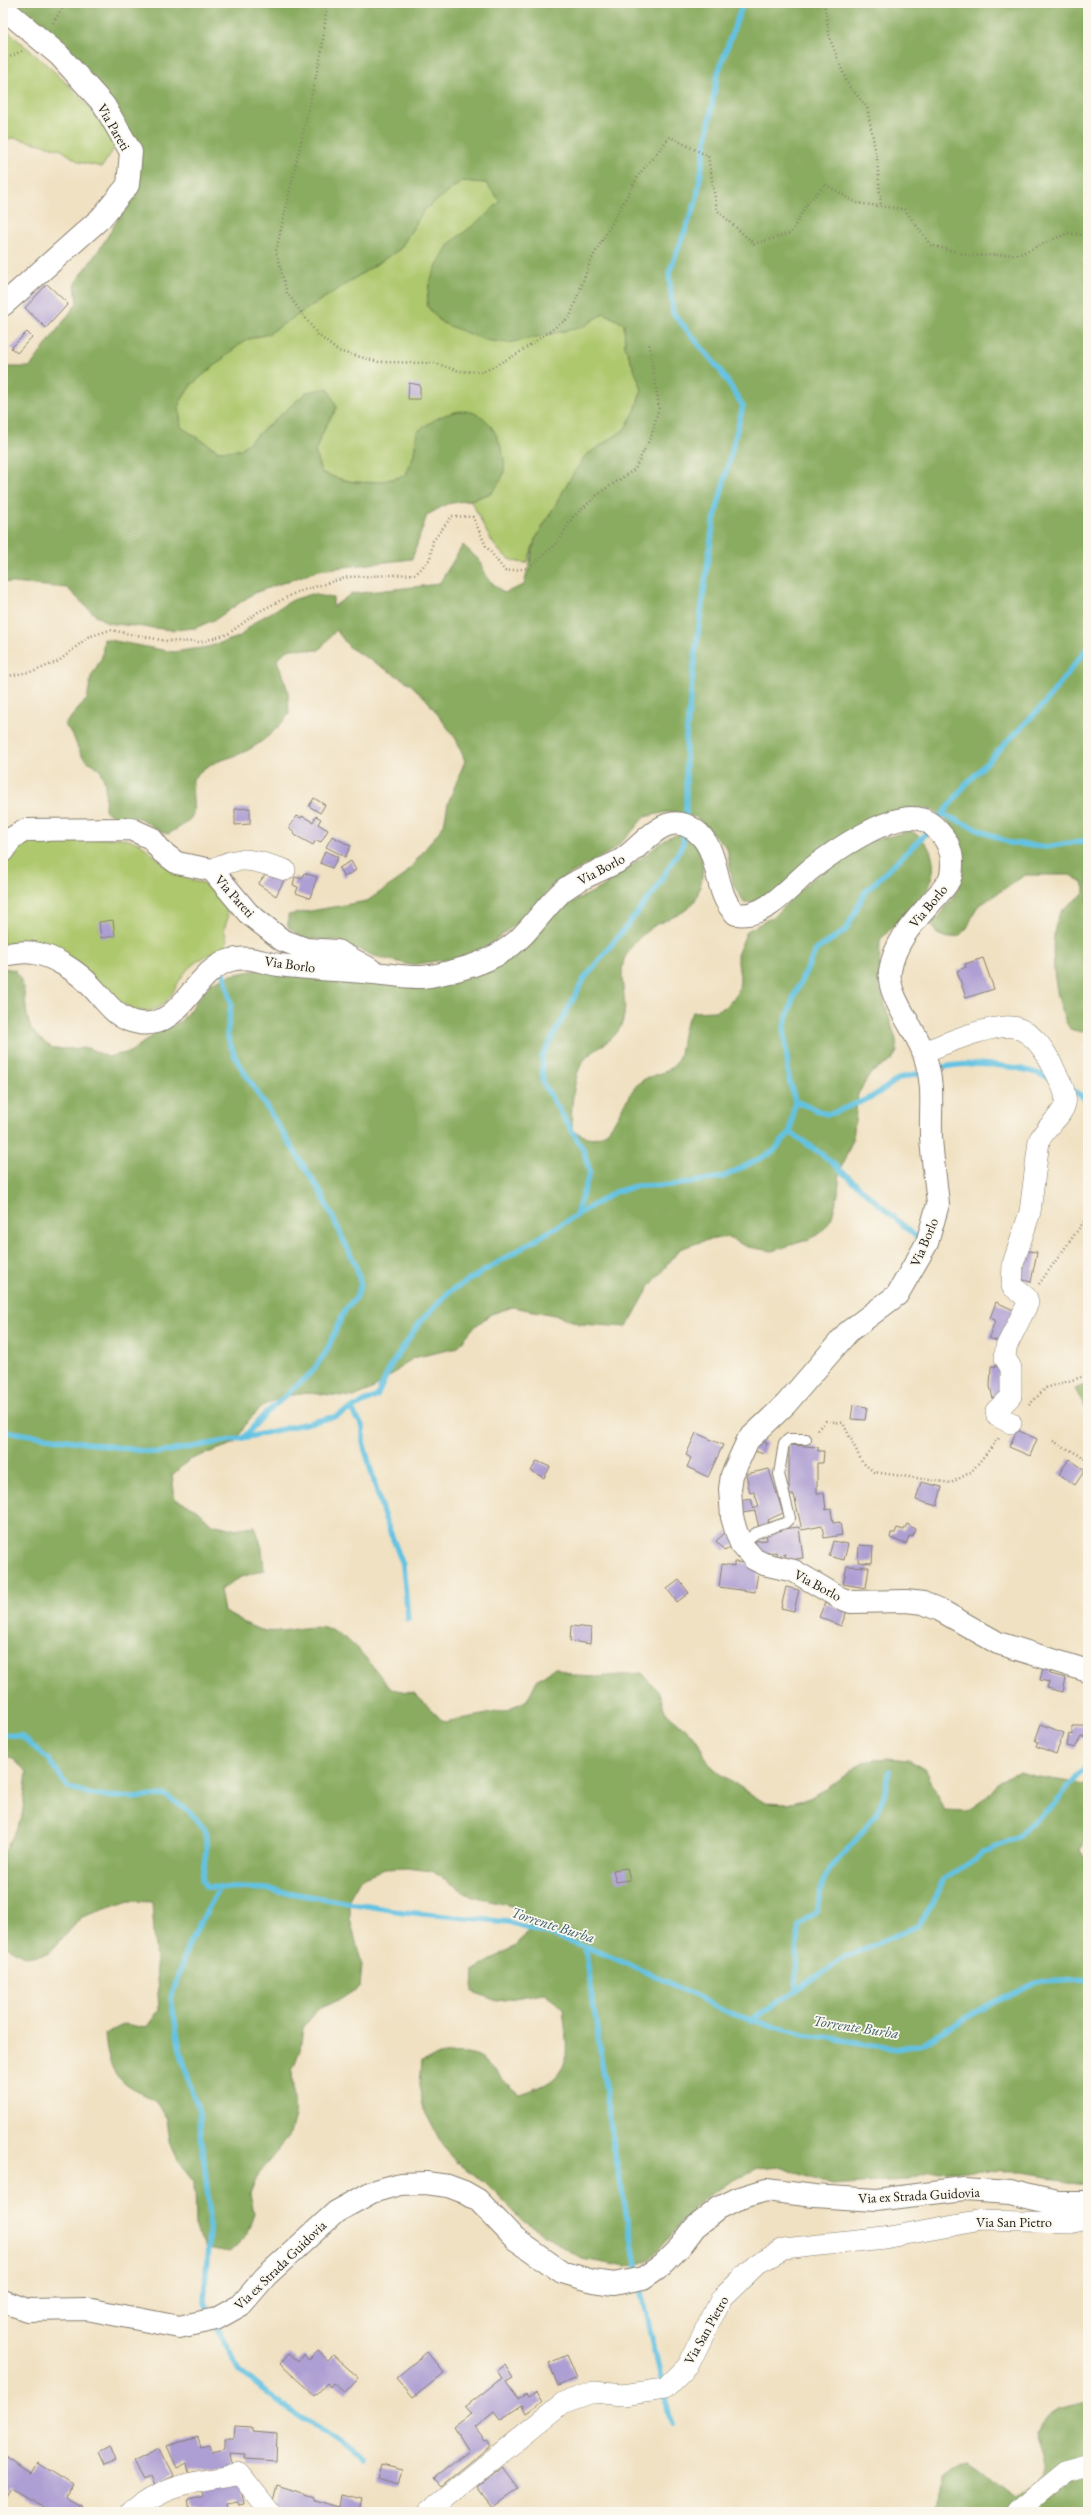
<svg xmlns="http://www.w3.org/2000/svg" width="1091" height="2515" font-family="'EB Garamond',serif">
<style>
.green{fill:#aec86d;stroke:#657244}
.forest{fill:#8aac60;stroke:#53643e}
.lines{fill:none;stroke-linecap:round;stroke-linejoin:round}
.stream{stroke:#64c2e2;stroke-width:5.5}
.building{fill:#ad9fd3}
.lane-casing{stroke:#867e6f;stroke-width:12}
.street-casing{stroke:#867e6f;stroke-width:22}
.secondary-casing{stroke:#867e6f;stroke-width:24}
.path{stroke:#867e6f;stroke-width:2.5;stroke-dasharray:1 3;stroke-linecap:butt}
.lane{stroke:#fff;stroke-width:10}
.street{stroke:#fff;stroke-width:21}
.secondary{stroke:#fff;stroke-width:22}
.labels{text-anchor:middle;stroke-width:3.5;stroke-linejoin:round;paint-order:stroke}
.street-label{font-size:14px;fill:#1c1c1c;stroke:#fbf7ec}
.water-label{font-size:15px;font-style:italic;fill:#395e6b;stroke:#fbf7ec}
</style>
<rect width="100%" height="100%" fill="#fbf7ec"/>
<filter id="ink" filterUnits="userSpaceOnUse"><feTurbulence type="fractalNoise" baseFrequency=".025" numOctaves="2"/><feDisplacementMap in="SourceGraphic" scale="8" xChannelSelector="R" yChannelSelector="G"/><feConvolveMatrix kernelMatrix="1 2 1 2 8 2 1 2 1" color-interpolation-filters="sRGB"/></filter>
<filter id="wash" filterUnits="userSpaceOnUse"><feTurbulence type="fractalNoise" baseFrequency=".012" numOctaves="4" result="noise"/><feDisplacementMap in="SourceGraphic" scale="16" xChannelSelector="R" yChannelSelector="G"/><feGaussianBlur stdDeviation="0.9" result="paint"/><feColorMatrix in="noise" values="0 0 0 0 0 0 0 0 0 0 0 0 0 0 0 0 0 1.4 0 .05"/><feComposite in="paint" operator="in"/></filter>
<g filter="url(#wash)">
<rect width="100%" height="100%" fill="#f0e1c2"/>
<path class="green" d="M3,27C42,62 92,98 115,147L102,167L79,162L60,149L15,138L3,139Z
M462,181L486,183L501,200L429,284L427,306L442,323L583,327L604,313L624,324L625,346L642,389L635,411L624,430L585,456L535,540L527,563C493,563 486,525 470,500L492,493L417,432L414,454L406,475C374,485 353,486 321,472L315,451L325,427L337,408L307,392L240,450L219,451L180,427L179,404L191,385L245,340L268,334L400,249L424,210Z
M121,838L140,843L161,862L193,881L203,883L211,890L226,907L228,918L224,929L227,940L225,948C210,954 197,959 186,971C173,987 171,1007 148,1011C123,1015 71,963 48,950C40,945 14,945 3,944C3,931 0,871 4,864C10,850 23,842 37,839Z"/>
<path class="forest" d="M10,3H1088V1029L1081,1032L1070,1029C1055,1007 1047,940 1059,915C1063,907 1078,899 1085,893L1082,882L1070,875H1025L977,907L967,928L959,936L947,938L937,934L932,924C939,914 957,895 960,884C968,857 957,815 926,809C920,808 913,808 907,808L758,903L744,902L733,884L727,848L696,817L667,812L644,817L630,834L613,850L554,883L535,908L477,955L410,965L374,956L339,941L302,938L288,927V915L367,901L404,876L444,825L448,803L465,761L456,739L427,700L409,683L350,648L336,630L319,650C298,651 292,642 277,660L288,691L289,714C280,727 259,746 244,752C223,762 210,759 193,779C190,814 205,814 168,834C155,831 148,821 138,818C124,815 118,820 105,811C105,799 108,778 98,768C92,763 85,762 81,754C74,742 76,735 64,725L87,699L91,677L102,657L104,639L173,652L208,647L239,637L256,621L293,600L311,594L333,598V607L351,594L439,584L463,545L479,560L488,579L504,593L524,585L535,540L573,474L585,456L624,430L635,411L642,389L625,346L624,324L604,313L583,327L508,343L485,340L442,323L427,306L429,284L438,263L449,244L485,216L500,201L486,183L462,181L424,210L400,249L268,334L245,340L191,385L179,404L181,427L218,451L240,450L307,392L328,388L337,408L325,427L315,451L321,472C353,486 374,485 406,475L414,454L417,432C446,409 480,397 498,439C502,449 506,460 504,472C503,479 496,487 492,493L470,500L447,504L427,515L412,559L319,570L254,593L216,619L195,628L172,630L107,623L94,614L67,588L3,582V367H30L77,303L75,283C101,248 135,201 140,157Z
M910,831C933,841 939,867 928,889L880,940L879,985L896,1040L897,1052L891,1061L871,1073L858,1094L853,1139L840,1171L838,1194L832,1217L826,1227L818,1235L807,1240L772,1251L748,1247L726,1237L703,1241L680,1249L650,1286L627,1327L580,1324L559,1316L513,1307L491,1314L473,1328L457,1348L413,1358L376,1387L354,1397L308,1393L285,1396L264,1405L247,1422L235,1443L189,1460L172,1475L175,1499L196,1509L212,1524L233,1529L255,1526L262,1548L264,1570L241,1577L220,1590L224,1612C237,1618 253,1629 266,1631C288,1634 313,1621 333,1631C358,1643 374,1669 391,1689L414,1693L444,1722L508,1710L527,1700L537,1680L555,1667L575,1676L597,1677L642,1673L658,1691L665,1711L699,1741L707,1762L723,1776L765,1803L787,1804L807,1799L828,1788L863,1762L886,1758L908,1760L926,1770L944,1810L967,1811L986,1798L1000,1781L1020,1772C1044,1780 1063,1779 1087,1786L1088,1835L1080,1849L1088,1865V2185L1068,2183L1046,2176L1022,2172L951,2171L927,2173L905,2180L832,2185L779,2167L757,2169L714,2190L695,2206L650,2260L627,2267L582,2259L523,2221L482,2180L461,2167L445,2150L424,2110L419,2085L421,2061C439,2055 471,2047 487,2063C498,2074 506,2084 519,2094C575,2079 568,2058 563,2008L543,1993L497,2001L473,1992L474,1970L517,1945L530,1927L517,1907L472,1897L432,1871L407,1868L384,1869L361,1878L350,1897V1919L362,1965L360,1987L339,2000L318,2009L303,2028L300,2050L292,2071L295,2115L289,2137L259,2173L250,2193L254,2214L246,2236L230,2252L206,2248L195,2229L194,2181L179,2162L170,2141L167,2119L157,2100C120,2086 108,2075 105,2034L125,2024L146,2028L159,2010L152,1902L129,1901L82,1917L49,1953L26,1957L6,1946L3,1940V1855L22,1818L27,1772L11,1757L3,1758V968L15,970C28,986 23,1007 30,1026C34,1036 46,1043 54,1049L88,1048L108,1057L130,1052L158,1032L181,1021L211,983L231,975L263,969L423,987L560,908L601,888L669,837L686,833C704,849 706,868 699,890C697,897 694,904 688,908C679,916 667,919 656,925C646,930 634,942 628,952C613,974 633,1003 620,1028C613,1041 594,1049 584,1060C574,1072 569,1115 573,1130C613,1158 617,1102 640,1082C650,1074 667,1075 675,1064C686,1048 677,1033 693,1012L715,1011L725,1007L733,999L739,989L740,978L737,955L747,931L776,915L809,881L871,841Z
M1088,1383V1412L1075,1389Z
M1088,2402V2512H936L939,2506L941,2474L960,2462L968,2460C987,2469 998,2486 1016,2497C1024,2494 1029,2488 1036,2482C1056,2464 1045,2457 1039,2435C1048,2404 1064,2411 1088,2402Z"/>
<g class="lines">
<path class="stream" d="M942,814L1010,843L1046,847L1088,840
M686,820V738L696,648L713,525L743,406L720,370L673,313L669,273L696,202L717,76L743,3
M936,822L967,783L1044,704L1088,647
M224,972L231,1004L227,1035L236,1059L321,1193L356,1266L361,1285L355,1299L345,1310L326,1352L312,1372L264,1415L243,1438
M934,1069C968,1060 1020,1064 1052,1079
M1069,1087L1088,1101
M795,1101L826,1114L833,1113L872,1097L900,1078L925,1072
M790,1132L823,1155L921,1241
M575,1217L590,1172L583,1149L543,1083L542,1057L584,979L654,892L683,844L684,831
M351,1409L363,1427V1442L383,1513L403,1565L408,1619
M3,1431L157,1453L243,1438L334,1417L377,1396L391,1365L420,1322L449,1292L615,1192L637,1186L674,1185L723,1177L773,1152L790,1132L795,1101L789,1079L784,1027L794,996L816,950L846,930L865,892L931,829
M3,1734L21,1736L48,1759L68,1787L93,1795L132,1798L165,1795L189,1811L206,1831V1851L202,1880L206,1887L267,1889L403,1912L509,1922L585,1946L651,1974L730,2013L761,2023L813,2035L896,2049L921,2044L994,2002L1036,1982L1088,1980
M585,1946L615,2154L638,2275
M795,1989L799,1926L816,1912L823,1882L830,1869L861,1834L876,1814L884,1795L889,1771
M751,2020L845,1957L918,1926L933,1904L943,1880L982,1854L1018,1837L1055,1803L1088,1764
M640,2283L662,2384
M210,2315L204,2303L210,2217L199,2112L180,2050L171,1998L189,1943L220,1887
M215,2324L240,2371L286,2408L363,2457
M664,2393L671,2424"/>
</g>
<g id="blocks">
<path class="building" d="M47,284L68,304L46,328L25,308Z
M27,332L32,337L17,353L11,348Z
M409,383L420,385V399H408Z
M314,798L325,805L320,813L309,806Z
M250,808V824L235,825V809Z
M297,816L301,818L302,816L313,822L316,816L321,819L318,824L328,830L321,842L316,840L313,845L293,834L295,832L289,828Z
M332,836L351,846L345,857L326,847Z
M325,851L338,857L332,868L320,863Z
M351,861L356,870L344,877L339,868Z
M269,870L284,880L276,896L258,884Z
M304,873L317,877L310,898L296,893L298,887L293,885L295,877L302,879Z
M113,920L115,936L101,938L99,922Z
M983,958L994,989L966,998L957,971L966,967L965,964Z
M1027,1251L1037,1252L1031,1282L1020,1279Z
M996,1302L1014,1310L1000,1342L989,1338L995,1320L990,1318Z
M991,1366L1006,1367V1392L996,1399H993L990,1386Z
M853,1405L867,1407L865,1420L851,1419Z
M1017,1430L1037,1439L1030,1456L1009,1447Z
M696,1433L723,1445L708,1477L687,1467L691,1458L686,1455Z
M756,1439L767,1443L763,1454L752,1450Z
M789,1445L818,1447V1451H824L823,1463H817V1493H824L826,1510L831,1509L833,1523L840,1522L842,1535L824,1538L822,1526L802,1530L794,1495H789Z
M1069,1459L1085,1470L1075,1485L1059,1474Z
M537,1461L550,1467L544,1478L531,1471Z
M769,1469L783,1513L768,1520L769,1524L759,1528L755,1511L742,1513L739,1501L751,1499L754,1509L759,1506L754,1492L750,1493L746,1474Z
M921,1482L942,1487L937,1506L916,1500Z
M907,1524L915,1529L913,1536H909L906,1544L890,1538L891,1533H895L897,1528L904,1530Z
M799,1527L803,1558L786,1561L785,1554L777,1556L776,1552L762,1553L758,1551L755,1541L767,1540L766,1531Z
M727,1531L737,1541L725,1551L716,1541Z
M833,1541L848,1544L844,1560L829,1556Z
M859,1545L873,1546L872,1563L858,1562Z
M734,1562L754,1564L758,1572L755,1592L719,1587L722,1564L734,1566Z
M847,1566L869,1567L866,1588L843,1584Z
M679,1580L689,1593L677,1602L667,1589Z
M786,1587L799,1590L794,1611L781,1608Z
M825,1603L847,1611L841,1626L819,1617Z
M571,1626L591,1628L590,1644L570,1641Z
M1043,1668L1051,1670L1050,1674L1066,1678L1063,1692L1047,1688L1049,1682L1040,1680Z
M1041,1724L1064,1733L1056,1754L1036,1746L1038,1742L1035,1741Z
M1072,1726H1085L1086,1737H1081L1075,1748L1067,1746L1069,1734L1072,1735Z
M627,1868L630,1880L616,1882L613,1870Z
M318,2351L328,2360L333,2355L359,2378L345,2393L333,2383L330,2387L327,2383L315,2396L280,2364L289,2353L298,2361L304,2355L309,2360Z
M427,2352L444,2373L413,2398L396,2378Z
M567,2355L577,2378L558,2386L549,2363Z
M505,2365L513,2378L506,2382L518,2399L526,2394L528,2397L536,2392L542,2402L526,2413L522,2405L500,2420L494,2412L475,2428L485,2441L487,2440L491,2445L441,2486L434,2478L469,2451L454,2427L471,2414L465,2407L502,2378L497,2371Z
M235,2426L252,2427V2431L277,2433L276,2461L245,2459L246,2455L230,2454L232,2466L189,2473L187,2463L177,2468L167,2446L198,2437L201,2447L210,2445L212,2452L225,2449V2438H234Z
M109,2446L115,2461L104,2465L98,2452Z
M159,2449L173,2476L155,2485L151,2476L143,2480L133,2462Z
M6,2456L32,2473L38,2463L73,2485L65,2496L83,2506L80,2512H41L44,2507L10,2488L5,2496L3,2494V2461Z
M381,2464L402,2469L398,2485L377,2479Z
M503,2467L519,2488L493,2507L478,2487Z
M239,2478L244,2504L239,2505L238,2501L227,2503L229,2512H190L188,2501L203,2498L201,2486Z
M277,2485L314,2497V2500L339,2507L341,2495L362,2500L359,2512H280L272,2505Z"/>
</g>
</g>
<g filter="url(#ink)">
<use href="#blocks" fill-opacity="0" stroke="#867e6f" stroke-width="1"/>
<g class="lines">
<defs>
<path id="lane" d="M741,1544L756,1533L785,1523L790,1518L779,1474L784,1443L789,1439H806"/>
<path id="street" d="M212,870C241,853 255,861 285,870
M924,1052C944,1044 997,1021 1017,1028C1034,1034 1046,1052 1053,1067C1058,1077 1068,1093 1065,1104C1062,1117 1045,1127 1039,1141L1030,1212L1013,1264L1012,1286L1027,1298L1028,1303L1006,1347L1005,1358L1011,1368V1396L996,1411L997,1416L1011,1423
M132,2512C167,2482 197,2483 240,2474L270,2512
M428,2512L563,2403L594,2392L623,2395L665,2389L688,2366L721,2299L758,2263L784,2249L884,2238L982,2220L1074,2222L1088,2218
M1017,2512L1066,2472L1088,2466"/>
<path id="secondary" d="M3,8L59,55L104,105L131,152L128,185L101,218L3,305
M3,851L12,838L26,830L131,829L151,838L162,852L177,863L212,870L248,913L282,940L306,949L337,951L370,969
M3,955C13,953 24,951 34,953C54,956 78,972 91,986C107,1002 115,1019 139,1023C183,1029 193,970 231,960C250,955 262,963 279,965C310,969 342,970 373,973C389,974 406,978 422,977C433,976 446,973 457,970C481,964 506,953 523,935C538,920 549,902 565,889C582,876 603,870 621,860C642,848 663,809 693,829C723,849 711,891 736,914C766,919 790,886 811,869C834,851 884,817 913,818C925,818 933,824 940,833C951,845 954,859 951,875C949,884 941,891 935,898C915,921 895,940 890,971C886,996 917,1031 924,1054C935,1087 930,1104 931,1136C932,1159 936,1182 938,1204L927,1243L897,1295L848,1332L786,1404L748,1440L732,1475L730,1489L732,1517L736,1531L741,1544L754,1559L764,1564L794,1571L840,1598L851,1602L906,1601L923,1603L940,1610L998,1643L1088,1671
M3,2301L27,2310L87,2309L179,2327L216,2319L241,2305L266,2276L336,2212L372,2192L400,2184L426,2183L448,2186L464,2192L478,2200L515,2239L562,2272L593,2281L614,2284L643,2278L662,2265L680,2247L695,2227L719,2208L737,2199L766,2190L814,2196L876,2200L964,2189L1010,2192L1056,2203H1088"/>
</defs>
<use href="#lane" class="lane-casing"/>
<use href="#street" class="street-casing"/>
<use href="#secondary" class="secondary-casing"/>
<path class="path" d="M327,3L322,50L276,251L287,293L318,335L338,351L379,362L434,363L459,371L483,372L517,354L570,317L590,262L640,173L670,137L708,156L717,210L754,244L791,233L806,205L825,184L856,203L904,209L931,245L970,256L1020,254L1068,233L1088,236
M824,3L830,39L848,85L867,107L877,159L881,206
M53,23L65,3
M3,60L22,51
M3,677L35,671L59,661L88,637L110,630L167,641L200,642L228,634L258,612L297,592L348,577L416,574L430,559L433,541L452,516L473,517L486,546L505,571L529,568L558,542L573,517L601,492L635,469L652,434L659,407L649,343
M1039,1284L1088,1216
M1029,1405L1046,1388L1088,1375
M817,1430L826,1421L843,1423L862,1462L874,1472L951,1483L971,1472L999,1438
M1053,1441L1088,1460"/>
<use href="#lane" class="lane"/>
<use href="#street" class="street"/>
<use href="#secondary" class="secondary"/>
</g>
</g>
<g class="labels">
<g class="street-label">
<text transform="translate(114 127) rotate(60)" y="5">Via Pareti</text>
<text transform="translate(601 869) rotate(-28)" y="5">Via Borlo</text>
<text transform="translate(235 896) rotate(48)" y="5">Via Pareti</text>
<text transform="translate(928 906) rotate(-50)" y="5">Via Borlo</text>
<text transform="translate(290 964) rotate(8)" y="5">Via Borlo</text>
<text transform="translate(924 1242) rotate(-67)" y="5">Via Borlo</text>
<text transform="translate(818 1585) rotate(28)" y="5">Via Borlo</text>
<text transform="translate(919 2195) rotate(-3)" y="5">Via ex Strada Guidovia</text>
<text x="1014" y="2227">Via San Pietro</text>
<text transform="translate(280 2265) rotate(-44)" y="5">Via ex Strada Guidovia</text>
<text transform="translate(706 2330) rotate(-61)" y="5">Via San Pietro</text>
</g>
<g class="water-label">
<text transform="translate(553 1925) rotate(18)" y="5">Torrente Burba</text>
<text transform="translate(856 2027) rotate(9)" y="5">Torrente Burba</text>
</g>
</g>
<rect width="1091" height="2515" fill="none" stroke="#fbf7ec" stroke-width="16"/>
</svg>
